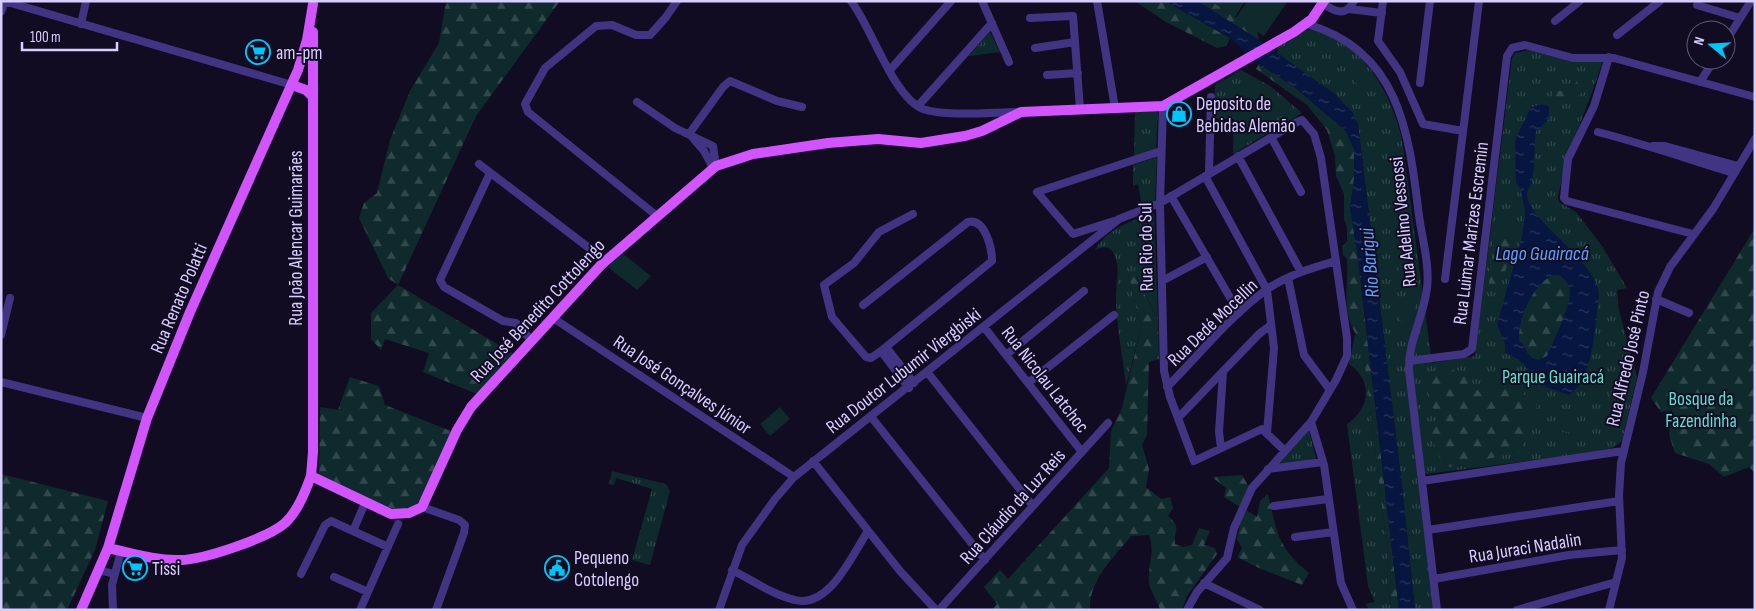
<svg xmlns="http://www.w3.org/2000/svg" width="1756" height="611" font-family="'Sofia Sans Condensed',sans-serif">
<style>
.grass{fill:url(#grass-tufts)}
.forest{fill:url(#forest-firs)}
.pitch{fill:#0f2a2c}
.water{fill:url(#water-ripples);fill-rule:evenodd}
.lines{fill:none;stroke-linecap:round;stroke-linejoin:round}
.minor{stroke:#413583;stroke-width:8}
.major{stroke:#d254ff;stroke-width:10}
.labels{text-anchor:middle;stroke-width:4;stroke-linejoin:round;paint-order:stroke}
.poi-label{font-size:19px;fill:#d8cdff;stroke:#120c22;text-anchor:start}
.street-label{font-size:19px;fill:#d8cdff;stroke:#120c22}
.park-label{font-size:19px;fill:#55e4d0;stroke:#120c22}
.water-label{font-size:20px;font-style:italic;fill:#5ba1ff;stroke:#120c22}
</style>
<defs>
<pattern id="grass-tufts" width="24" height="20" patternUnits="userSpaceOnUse" patternTransform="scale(1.25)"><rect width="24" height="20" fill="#0f2a2c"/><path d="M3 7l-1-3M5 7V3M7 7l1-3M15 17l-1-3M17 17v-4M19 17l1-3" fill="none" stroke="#31484c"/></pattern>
<pattern id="forest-firs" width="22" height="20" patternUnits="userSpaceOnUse" patternTransform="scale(1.25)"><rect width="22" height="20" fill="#0f2a2c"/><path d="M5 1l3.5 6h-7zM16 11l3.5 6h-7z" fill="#31484c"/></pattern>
<pattern id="water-ripples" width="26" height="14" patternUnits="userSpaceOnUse" patternTransform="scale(1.25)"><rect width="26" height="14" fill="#071640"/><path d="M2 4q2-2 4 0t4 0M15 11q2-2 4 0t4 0" fill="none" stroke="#2a375d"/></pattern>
</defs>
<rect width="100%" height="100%" fill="#120c22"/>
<path class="grass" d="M1312,30C1363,41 1391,93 1402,139L1432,363L1475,356L1512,58L1515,53L1529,50L1574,62L1603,61C1588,107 1567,150 1558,197L1559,202L1576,212L1602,246L1627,288L1617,290L1619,311L1637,377L1622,441L1613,448L1583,454L1419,475L1434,610H1415L1402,486L1358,124L1336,95L1277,53L1278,46L1302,31Z
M990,32L1000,52L969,56Z
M1241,70L1270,86L1302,113L1233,154L1234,119L1214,118L1215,85Z
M1158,111L1156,149L1134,156L1135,112Z
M1157,157L1155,201L1142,206L1138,184L1133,186V165Z
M1154,213L1158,320L1137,277L1128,273L1141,328L1126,386C1123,358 1117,329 1116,301C1115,287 1121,267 1114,254C1110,245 1102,247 1095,250C1108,228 1131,221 1154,213Z
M1355,334L1362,342L1388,557L1387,583L1392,610H1370L1365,604L1375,602L1368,586L1347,424C1371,408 1373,380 1349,364Z
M1309,430L1316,459L1277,465Z
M612,471L666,484L670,491L650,565L632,560L652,489L616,478L614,485L609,484Z"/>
<path class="forest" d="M448,1H560L476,116L398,285L514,354L477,394L423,372L429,353L385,339L381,350L371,339V313L398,285L388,278L359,218L364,203L377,193L390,140L410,91L439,43L445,7Z
M1135,1H1165L1230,38L1226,46L1217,48L1166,22Z
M1197,1H1211L1257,31L1259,40Z
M1259,64L1293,86L1346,131L1354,149V179L1350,208L1357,251L1399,610H1392L1387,583L1388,557L1362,342C1339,317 1349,288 1347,259L1343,255L1342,247L1347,241V227L1344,219V194L1336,176L1335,156L1327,130L1307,105L1256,69Z
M1583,71L1589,74C1590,92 1576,99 1561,103L1551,98L1554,90C1559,90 1563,92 1567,91C1576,89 1577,76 1583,71Z
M1502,226L1513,229C1514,243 1506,283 1492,289L1489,287V283L1495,232L1497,228Z
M1755,228V473L1749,467L1724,477L1709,464L1675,453L1669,435L1672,410L1661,412L1651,398Z
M1133,271L1158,320L1159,359L1149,362L1147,435L1142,445L1149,469L1146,487L1161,499L1170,497L1173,508L1168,516C1183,529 1173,530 1175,544L1183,547L1192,545L1199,528L1210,531L1204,545L1215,548L1217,554L1187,596L1182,610H1160C1158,601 1151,593 1149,583C1147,566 1156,552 1149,535L1131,536C1113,559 1089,579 1090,610H992L997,604L984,587L1000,570L1008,579L1109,468L1111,431L1122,408L1141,328L1128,273Z
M1554,275H1559C1564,279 1570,285 1570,291C1571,308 1554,341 1547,357L1538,360C1530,356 1519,347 1519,338C1519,318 1534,282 1554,275Z
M1453,370L1465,371L1470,383L1482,394L1497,389L1500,385L1499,375L1503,370H1512L1525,380C1519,395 1523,394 1536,402L1537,407L1526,423L1522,450L1519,452L1450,467L1441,461L1428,430L1435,426L1436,418L1424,380L1425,377C1434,373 1444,375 1453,370Z
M350,377L379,386L385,405L451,431C444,449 430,491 417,503C408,511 397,509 386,507L319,475L320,407L338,410Z
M1,474L108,501L95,550L67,610H1Z
M1242,475L1249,487L1240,507L1224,497L1226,488L1212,477Z
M1268,494C1277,532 1277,547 1309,573L1302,585L1261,569L1237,557L1242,548L1237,539L1242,514L1246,510L1257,517L1260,501Z"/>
<path class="pitch" d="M1211,1H1245L1235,17Z
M1247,1H1288L1264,36L1236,18Z
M1354,66L1369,82L1362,89L1347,73Z
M1240,91H1264V132H1240Z
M1399,152L1402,174L1390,175L1387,153Z
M1402,177L1405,199L1393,201L1390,178Z
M1412,216L1414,244L1397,245L1394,218Z
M1415,245L1417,273L1399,275L1396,247Z
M622,253L651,276L637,290L608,267Z
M1406,299L1417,302L1410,324L1399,320Z
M780,407L790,419L770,436L760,424Z
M1565,417L1588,424L1584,437L1561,430Z
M1553,429L1575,436L1572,445L1550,439Z"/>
<path class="water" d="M1165,1H1197L1259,40L1336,95L1353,113L1358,124L1402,486L1415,610H1399L1357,251L1350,208L1354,179V149L1346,131L1293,86L1259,64L1230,38Z
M1544,104L1549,107V119L1536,131C1534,148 1535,165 1532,181C1531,186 1526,191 1527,195C1529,221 1594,259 1599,293C1596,319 1594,381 1569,395L1546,387L1518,359L1505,353V344L1497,324L1522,237L1525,212L1521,191L1516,182L1515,140L1531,107ZM1554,275H1559C1564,279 1570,285 1570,291C1571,304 1553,343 1547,356L1538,360C1524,354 1529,353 1523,344C1520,340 1519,344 1519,338C1518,318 1534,282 1554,275Z"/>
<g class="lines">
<path class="minor" d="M4,1L292,85
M851,1C872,28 893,97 923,109C945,117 994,112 1019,112
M982,1L1009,62
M1097,1L1115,108
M1383,1L1378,41L1400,72L1423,124L1463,131
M1323,3C1334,12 1346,17 1354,1
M1697,5L1740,18
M1349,9L1382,13
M1,12L5,1
M1030,18L1073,16L1080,109
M1555,21L1580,1
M81,24L86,1
M1307,24C1400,51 1409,133 1419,216C1422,237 1430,267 1427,288C1424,316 1408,341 1409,370L1437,610
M1617,35L1660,1
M1726,41L1751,1
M1035,48L1075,42
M1609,57L1594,106L1568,159L1564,198L1567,201L1693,234
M890,70L951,1
M1047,75L1078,73
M1700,82L1714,60
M1420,83L1430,1
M637,102L675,128L713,146L716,166
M918,106L992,23
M1163,106L1160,203L1164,371L1170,397L1194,461L1262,429L1285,451
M1598,132C1644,144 1688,159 1734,173
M689,134L723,87L730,81L777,101L802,107
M692,137L704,151L713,168
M1271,137L1301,192
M1653,146H1665L1738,166
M1238,156L1301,272
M479,164L589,248
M490,173L440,280L444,287L503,321L516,323L532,341
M1209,173L1211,97
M1205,176L1267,290L1274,348L1267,433
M1171,196L1239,313
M657,216L528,112L525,104L545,68L596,26L612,25L636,35H650L666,17L677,1
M1114,221L1073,234L1037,192L1161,151
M1288,278L1304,355L1330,390
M1445,279L1479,1
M1162,281L1207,257
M1656,299L1689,313
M863,305L968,222C985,218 992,248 992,261L881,351L871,358L866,357L832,317L824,285L854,263L879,232L913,214
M553,318L794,477
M984,327L1082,452
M1,335L10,298
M886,347L914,383
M881,351L909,388
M1006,355L1084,291
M1409,361L1464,354L1472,349L1507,56L1512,48L1525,45L1573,58H1614L1755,97
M928,373L1033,506
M1,382L147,418
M1028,383L1114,315
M1167,387C1199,355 1229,317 1266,290C1287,275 1312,268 1336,261
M872,418L985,560
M1178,418L1259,334L1271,325
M1311,422L1324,465L1341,583L1353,610
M1221,448L1219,432L1223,372
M813,461L900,571L936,610
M1268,469L1323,462
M1422,481L1623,451
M1274,506L1328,499
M422,507L459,520L465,525L464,533L436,610
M1428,530L1619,501
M353,531L365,503
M1295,537L1333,532
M99,570L114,574
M732,570C752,580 773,595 795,600C829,609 852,555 868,531
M301,574L325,525L331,521L388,547
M334,577L368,592
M1434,579L1569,555L1622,550
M1204,583L1260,610
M113,610L112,585L121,551
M360,610L398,524
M719,610L742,545L775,499L794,477L1119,219L1160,203L1297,122L1302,120L1314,134L1321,158L1347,338V356L1336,380L1311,422L1252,488L1234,528L1227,558L1197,592L1187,610
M939,610L1108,423
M1517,610L1616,582
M1609,610L1622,558L1619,495L1621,463L1643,372L1658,292L1670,267L1713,209L1755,139"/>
<path class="major" d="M292,85L306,90L313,97
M311,476L313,452V32
M108,548C131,553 156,561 180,560C203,560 268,538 285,523C298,511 305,492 311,476L391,514L409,513L422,507L457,430L471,407L601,265L716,166L753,154L828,143L878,139L921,143L965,136L982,131L1021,112L1163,106L1294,32L1312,19L1324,1
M81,610L108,548L147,418L190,312L298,70L307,40L313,4"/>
</g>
<defs>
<symbol id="supermarket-ring" viewBox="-11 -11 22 22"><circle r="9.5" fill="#120c22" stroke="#00c5f8" stroke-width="1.5"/><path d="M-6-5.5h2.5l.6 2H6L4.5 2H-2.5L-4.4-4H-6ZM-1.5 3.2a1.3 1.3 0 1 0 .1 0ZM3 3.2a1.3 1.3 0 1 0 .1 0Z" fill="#00c5f8"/></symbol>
<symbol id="shop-ring" viewBox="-11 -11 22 22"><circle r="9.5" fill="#120c22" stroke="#00c5f8" stroke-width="1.5"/><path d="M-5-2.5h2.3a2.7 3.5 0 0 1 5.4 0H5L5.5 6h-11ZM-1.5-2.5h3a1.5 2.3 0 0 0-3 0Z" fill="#00c5f8"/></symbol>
<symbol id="civic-ring" viewBox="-11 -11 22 22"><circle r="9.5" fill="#120c22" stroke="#00c5f8" stroke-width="1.5"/><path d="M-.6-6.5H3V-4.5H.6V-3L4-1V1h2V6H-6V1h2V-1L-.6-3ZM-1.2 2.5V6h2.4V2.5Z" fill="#00c5f8"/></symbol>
</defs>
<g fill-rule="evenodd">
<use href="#supermarket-ring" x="244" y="38" width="28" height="28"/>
<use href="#shop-ring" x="1165" y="100" width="28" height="28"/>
<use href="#supermarket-ring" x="121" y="554" width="28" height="28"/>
<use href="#civic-ring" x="543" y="554" width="28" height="28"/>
</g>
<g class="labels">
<g class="poi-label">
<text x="276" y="59">am-pm</text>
<text x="1196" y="110">Deposito de<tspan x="1196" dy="22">Bebidas Alemão</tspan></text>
<text x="574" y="564">Pequeno<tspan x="574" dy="22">Cotolengo</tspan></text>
<text x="152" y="575">Tissi</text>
</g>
<g class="street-label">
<text transform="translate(1402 222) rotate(-96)" y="7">Rua Adelino Vessossi</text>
<text transform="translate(1470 233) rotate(-83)" y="7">Rua Luimar Marizes Escremin</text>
<text transform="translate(295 238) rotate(-90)" y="7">Rua João Alencar Guimarães</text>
<text transform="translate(1145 247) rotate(-91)" y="7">Rua Rio do Sul</text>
<text transform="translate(178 298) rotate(-67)" y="7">Rua Renato Polatti</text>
<text transform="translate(537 310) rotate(-47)" y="7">Rua José Benedito Cottolengo</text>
<text transform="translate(1212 322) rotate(-44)" y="7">Rua Dedé Mocellin</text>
<text transform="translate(1627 358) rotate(-77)" y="7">Rua Alfredo José Pinto</text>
<text transform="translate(903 370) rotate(-38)" y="7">Rua Doutor Lubumir Viergbiski</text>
<text transform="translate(1046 379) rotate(52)" y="7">Rua Nicolau Latchoc</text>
<text transform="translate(683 384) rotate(34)" y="7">Rua José Gonçalves Júnior</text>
<text transform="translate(1012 506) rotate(-48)" y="7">Rua Cláudio da Luz Reis</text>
<text transform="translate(1525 547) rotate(-9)" y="7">Rua Juraci Nadalin</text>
</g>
<g class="park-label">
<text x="1553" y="383">Parque Guairacá</text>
<text x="1701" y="405">Bosque da<tspan x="1701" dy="22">Fazendinha</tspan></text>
</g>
<g class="water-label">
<text x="1542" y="260">Lago Guairacá</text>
<text transform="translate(1369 263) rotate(-95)" y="7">Rio Barigui</text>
</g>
</g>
<rect width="1756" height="611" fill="none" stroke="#d8cdff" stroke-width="5"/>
<g transform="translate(1711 45) rotate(288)"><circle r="24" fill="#120c22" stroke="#61597a"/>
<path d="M0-4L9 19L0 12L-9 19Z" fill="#00c5f8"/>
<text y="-8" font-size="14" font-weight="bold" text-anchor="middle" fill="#d8cdff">N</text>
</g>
<path d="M22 42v8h95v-8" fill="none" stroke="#d8cdff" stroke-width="2.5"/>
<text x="30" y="42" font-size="15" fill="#d8cdff" stroke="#120c22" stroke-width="4" paint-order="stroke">100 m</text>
</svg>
